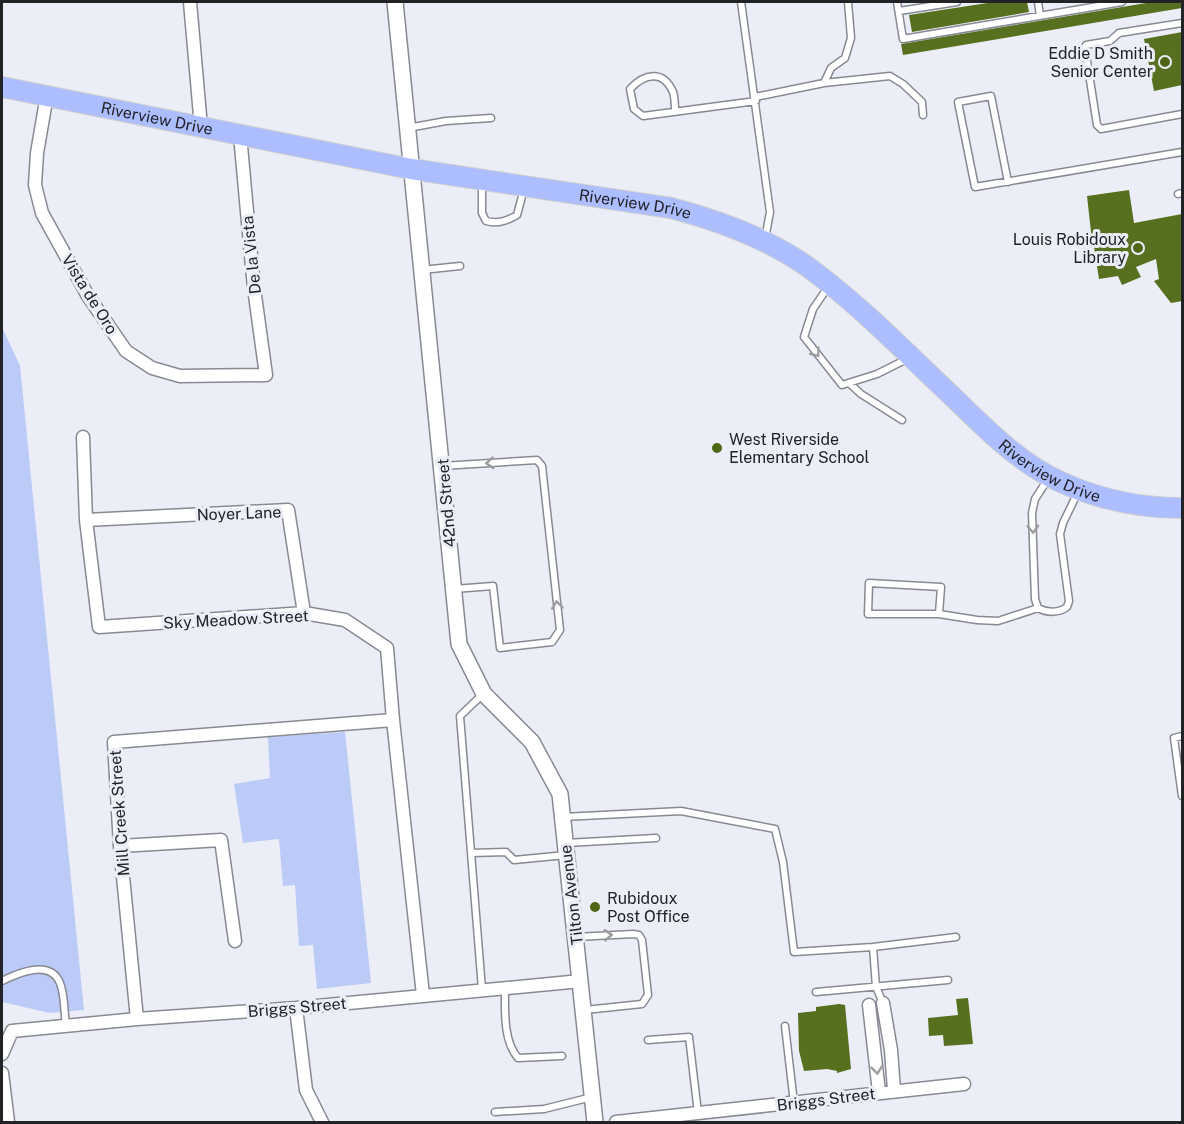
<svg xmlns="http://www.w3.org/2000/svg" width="1184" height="1124" font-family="'Public Sans',sans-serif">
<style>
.green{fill:#bbcaf7}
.building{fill:#567020}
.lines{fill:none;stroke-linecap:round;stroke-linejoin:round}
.service-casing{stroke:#878a92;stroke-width:9}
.minor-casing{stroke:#878a92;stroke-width:15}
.tertiary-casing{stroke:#878a92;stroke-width:18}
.primary-casing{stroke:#cecfcf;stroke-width:22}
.service{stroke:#fff;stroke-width:6}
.minor{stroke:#fff;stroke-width:12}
.tertiary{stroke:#fff;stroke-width:15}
.primary{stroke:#acbeff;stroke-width:20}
.oneway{stroke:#9c9c9e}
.poi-dot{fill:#4d6515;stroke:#ebeef7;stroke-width:2}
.labels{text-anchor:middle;stroke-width:6;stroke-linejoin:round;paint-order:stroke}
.poi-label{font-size:16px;fill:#222327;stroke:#ebeef7;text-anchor:end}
.street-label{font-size:16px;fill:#222327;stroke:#ebeef7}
</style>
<rect width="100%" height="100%" fill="#ebeef7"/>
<path class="green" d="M2,327L20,366L84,1010L50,1013L2,1002Z
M345,732L371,983L317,989L313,945L299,946L295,885L283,886L279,839L243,843L234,784L270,778L268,737Z"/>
<path class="building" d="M994,2H1027L1029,12L912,32L909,15Z
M1152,2H1182V8L903,55L901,44Z
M1182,32V85L1154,91L1144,39Z
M1129,190L1134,223L1182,214V301L1171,303L1154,281L1159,279L1156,259L1136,267L1141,277L1122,285L1118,276L1099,279L1093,241H1092L1087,196Z
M968,998L973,1044L944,1046L943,1035L929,1036L928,1018L958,1015L956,999Z
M839,1004L845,1005L851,1069L837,1073V1071L827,1069L804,1071L799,1051L798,1013L816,1011V1007Z"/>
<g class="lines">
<defs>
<path id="service" d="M741,2L770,212L765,239
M897,2L903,39L1122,2
M1038,2L1040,16
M899,11L957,2
M1182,23L1119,33L1110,41L1086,45L1085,48L1097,125L1101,129L1182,114
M824,83L890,76L903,84L922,102L923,115
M755,97L824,83L831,68L845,58L851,38L848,2
M675,112C675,105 675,98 673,92C663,69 644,74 630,89L634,109L643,116L756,101
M408,128L446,121L491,118
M482,182V213L486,221C498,224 507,221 517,215L524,189
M1008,182L991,96L958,102L975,187L1182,152
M1178,194L1182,193
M422,270L460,266
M828,287L813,309L804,337L842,385L877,374L907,359
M849,383L861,394L902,420
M442,466L537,460L542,466L560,630L552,642L500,648L493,586L454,589
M1048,479L1035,499L1032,513L1035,599L1038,608C1047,613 1059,613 1067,607L1069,601L1060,534L1063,523L1077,494
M939,614H868L869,583L941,587L939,614L977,620L998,621L1038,608
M1182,736L1174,738L1182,796
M563,817L681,811L775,829L783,862L794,952L873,947
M566,843L656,838
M471,853L506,852L514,860L566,855
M576,937L633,934L639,935L642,940L648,995L642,1004L585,1010
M2,981C18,973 50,959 60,983C65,996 64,1012 66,1025
M505,988C505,1010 503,1041 518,1058L562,1056
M482,989L460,716L483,694
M816,992L948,980
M883,1003L876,987L873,947L956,937
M785,1026L794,1103
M648,1040L689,1037L698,1113
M495,1112L544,1109L592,1097"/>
<path id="minor" d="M190,2L201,127
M47,95L37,153L35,185L42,213L88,296L126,351L152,368L180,376L266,375L254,288L240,135
M83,437L86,520L99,627L304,613L345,620L387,648L393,720L423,995
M86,520L288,510L304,613
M120,846L221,840L235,941
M883,1003L891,1050L894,1090
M869,1005L879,1092
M296,1008L306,1090L322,1122
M137,1019L120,846L114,742L393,720
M2,1054L12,1031L137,1019L296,1008L581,981
M2,1073L8,1122
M616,1122L964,1084"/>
<path id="tertiary" d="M395,2L459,644L484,694L532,742L560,794L595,1122"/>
<g id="primary">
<path id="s1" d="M2,87L411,169L671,208C721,221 770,239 812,270C863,308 907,354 953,397C987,430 1020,464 1063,483C1101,500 1142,508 1182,508"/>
</g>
</defs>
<use href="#service" class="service-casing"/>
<use href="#minor" class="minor-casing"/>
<use href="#tertiary" class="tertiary-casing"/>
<use href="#primary" class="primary-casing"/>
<use href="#service" class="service"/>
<use href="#minor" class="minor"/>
<use href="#tertiary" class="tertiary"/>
<use href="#primary" class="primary"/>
</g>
<defs><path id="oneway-chevron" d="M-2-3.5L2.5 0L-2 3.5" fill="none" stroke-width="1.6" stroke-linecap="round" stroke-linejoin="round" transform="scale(1.5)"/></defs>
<g class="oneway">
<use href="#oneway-chevron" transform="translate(816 353) rotate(52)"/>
<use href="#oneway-chevron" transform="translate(490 463) rotate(177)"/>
<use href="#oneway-chevron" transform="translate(1033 529) rotate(87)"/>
<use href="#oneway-chevron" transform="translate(557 605) rotate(-96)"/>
<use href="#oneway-chevron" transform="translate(608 935) rotate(-4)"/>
<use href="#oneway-chevron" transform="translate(877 1070) rotate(84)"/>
</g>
<g class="poi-dot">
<circle cx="1165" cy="62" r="6"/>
<circle cx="1138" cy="248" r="6"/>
<circle cx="717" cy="448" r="6"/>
<circle cx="595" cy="907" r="6"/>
</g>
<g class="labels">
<g class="poi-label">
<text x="1153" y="59">Eddie D Smith<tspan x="1153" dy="18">Senior Center</tspan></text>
<text x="1126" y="245">Louis Robidoux<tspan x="1126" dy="18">Library</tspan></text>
<text x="729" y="445" text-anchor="start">West Riverside<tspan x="729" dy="18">Elementary School</tspan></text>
<text x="607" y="904" text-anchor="start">Rubidoux<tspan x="607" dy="18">Post Office</tspan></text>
</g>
<g class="street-label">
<text dy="6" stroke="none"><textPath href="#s1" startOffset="158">Riverview Drive</textPath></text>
<text dy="6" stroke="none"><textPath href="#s1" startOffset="644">Riverview Drive</textPath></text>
<text transform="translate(251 255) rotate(-96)" y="6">De la Vista</text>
<text transform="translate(90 294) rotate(58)" y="6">Vista de Oro</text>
<text dy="6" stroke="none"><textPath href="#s1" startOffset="1148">Riverview Drive</textPath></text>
<text transform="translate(446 503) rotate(-95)" y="6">42nd Street</text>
<text transform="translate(239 513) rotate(-2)" y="6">Noyer Lane</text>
<text transform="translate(236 619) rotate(-3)" y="6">Sky Meadow Street</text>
<text transform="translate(119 813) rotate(-94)" y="6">Mill Creek Street</text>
<text transform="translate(571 895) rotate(-97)" y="6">Tilton Avenue</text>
<text transform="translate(297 1007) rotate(-5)" y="6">Briggs Street</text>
<text transform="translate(826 1099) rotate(-7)" y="6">Briggs Street</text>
</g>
</g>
<rect width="1184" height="1124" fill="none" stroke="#222327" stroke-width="6"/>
</svg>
